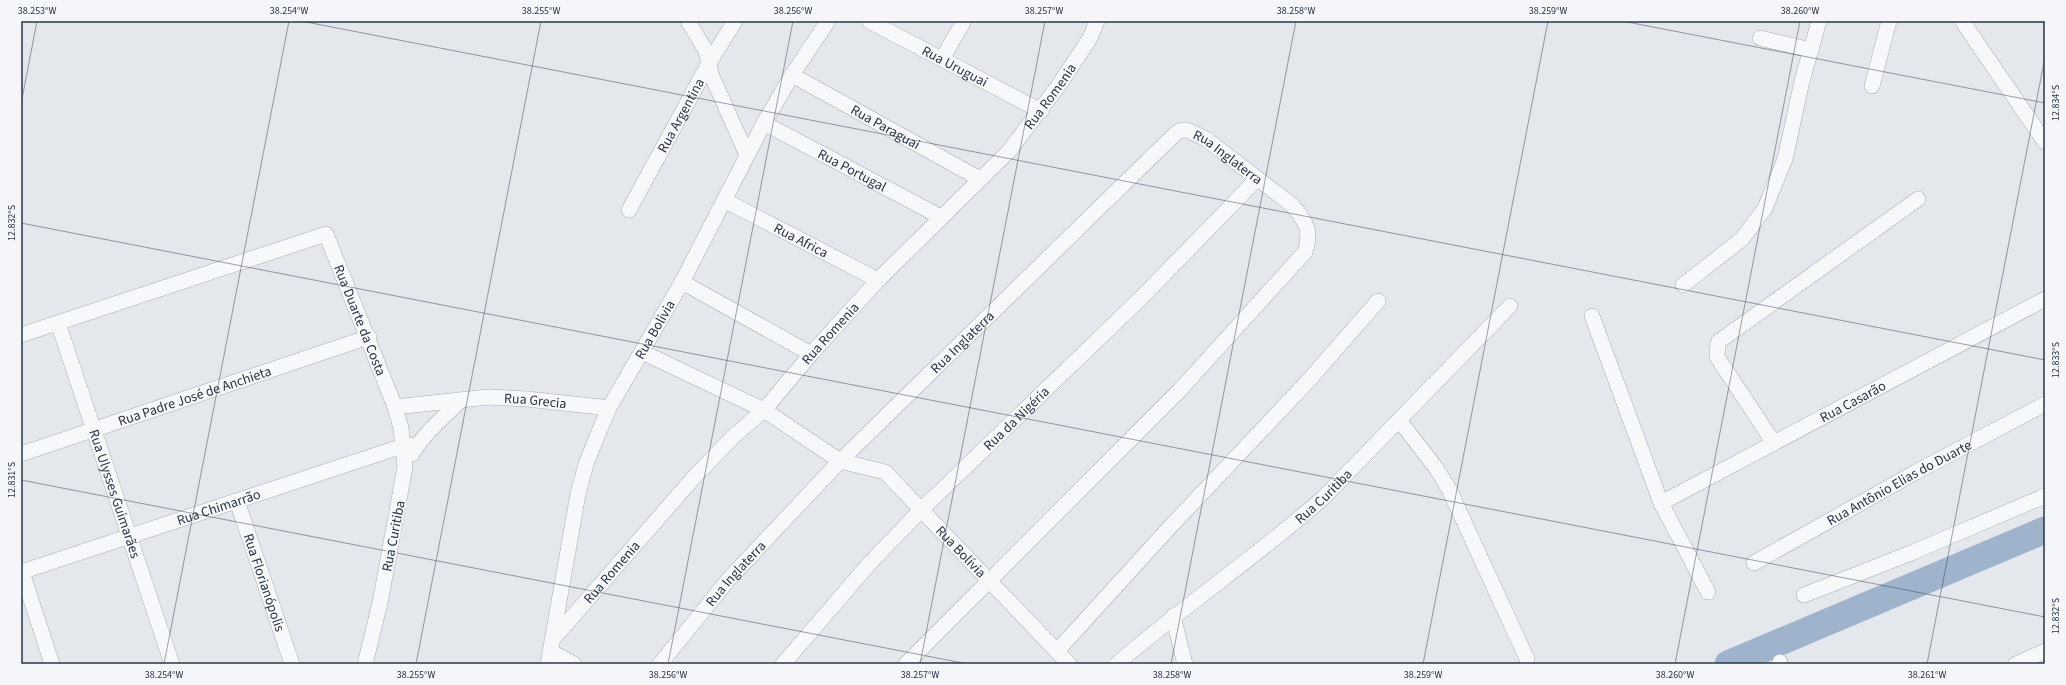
<svg xmlns="http://www.w3.org/2000/svg" width="2066" height="685" font-family="'Source Sans 3',sans-serif">
<style>
.lines{fill:none;stroke-linecap:round;stroke-linejoin:round}
.river{stroke:#9fb4cc;stroke-width:27}
.minor-casing{stroke:#a9aeb7;stroke-width:16}
.minor{stroke:#f7f8fa;stroke-width:15}
.ticks{fill:none;stroke:#2b3445;stroke-width:1;stroke-opacity:0.45}
.labels{text-anchor:middle;stroke-width:4;stroke-linejoin:round;paint-order:stroke}
.street-label{font-size:14px;fill:#2b3445;stroke:#f4f6f9}
.neatline{fill:none;stroke:#2b3445;stroke-width:1.5}
.ticks-label{font-size:10px;text-anchor:middle;fill:#2b3445}
</style>
<rect width="100%" height="100%" fill="#e4e7ec"/>
<g class="lines">
<path class="river" d="M1728,664L2045,530"/>
<defs>
<g id="minor">
<path d="M688,21L706,51L711,74L747,155"/>
<path id="s1" d="M869,21L1041,111"/>
<path d="M1962,21L2045,142"/>
<path d="M1760,38L1811,50"/>
<path d="M942,59L964,21"/>
<path id="s2" d="M792,75L980,179"/>
<path d="M1872,86L1889,21"/>
<path id="s3" d="M764,123L941,217"/>
<path id="s4" d="M724,200L878,280"/>
<path id="s5" d="M629,210L709,63L735,21"/>
<path d="M682,282L811,354"/>
<path d="M1683,285L1742,239L1765,208L1785,159L1802,81L1819,21"/>
<path d="M1592,316L1661,503L1708,592"/>
<path id="s6" d="M58,323L172,664"/>
<path id="s7" d="M21,335L326,234L395,407L401,428L405,467L380,603L365,664"/>
<path id="s8" d="M642,352L764,410L840,461L885,472L1069,664"/>
<path id="s9" d="M395,407L488,397L527,399L609,408"/>
<path d="M1399,420L1436,468L1449,489L1527,659"/>
<path d="M1774,443L1717,357L1718,342L1918,199"/>
<path id="s10" d="M21,454L369,337"/>
<path d="M412,454C424,433 444,417 461,400"/>
<path id="s11" d="M237,501L292,664"/>
<path id="s12" d="M1661,503L2045,299"/>
<path id="s13" d="M1754,563L1916,472L2045,404"/>
<path id="s14" d="M21,572L403,446L417,445"/>
<path d="M22,572L52,664"/>
<path d="M1804,595L1911,553L2045,496"/>
<path d="M1173,616L1185,664"/>
<path id="s15" d="M553,639L695,476L735,435L764,410L811,354L878,280L1009,151L1059,85L1090,38L1097,21"/>
<path d="M550,651L574,664"/>
<path d="M1057,651L1170,527L1309,380L1378,301"/>
<path d="M1780,662V664"/>
<path id="s16" d="M548,664L578,494L586,464L598,434L609,408L682,282L764,123L792,75L828,21"/>
<path id="s17" d="M660,664L728,580L840,461L1175,134L1181,130H1187L1206,139L1292,205C1306,221 1312,231 1305,252L1179,391L906,664"/>
<path id="s18" d="M783,664L869,564L921,510L1143,296L1257,179"/>
<path id="s19" d="M1117,664C1184,605 1258,556 1324,497L1510,306"/>
<path d="M2016,664L2045,651"/>
</g>
</defs>
<use href="#minor" class="minor-casing"/>
<use href="#minor" class="minor"/>
</g>
<path class="ticks" d="M301,21L2045,360M1622,21L2045,103M21,104L37,21M21,223L2045,617M21,480L968,664M164,664L289,21M416,664L541,21M668,664L793,21M920,664L1045,21M1171,664L1296,21M1423,664L1548,21M1675,664L1800,21M1927,664L2045,57"/>
<g class="labels">
<g class="street-label">
<text dy="5" stroke="none"><textPath href="#s1" startOffset="97">Rua Uruguai</textPath></text>
<text dy="5" stroke="none"><textPath href="#s15" startOffset="737">Rua Romenia</textPath></text>
<text dy="5" stroke="none"><textPath href="#s5" startOffset="108">Rua Argentina</textPath></text>
<text dy="5" stroke="none"><textPath href="#s2" startOffset="107">Rua Paraguai</textPath></text>
<text dy="5" stroke="none"><textPath href="#s17" startOffset="802">Rua Inglaterra</textPath></text>
<text dy="5" stroke="none"><textPath href="#s3" startOffset="100">Rua Portugal</textPath></text>
<text dy="5" stroke="none"><textPath href="#s4" startOffset="87">Rua Africa</textPath></text>
<text dy="5" stroke="none"><textPath href="#s7" startOffset="414">Rua Duarte da Costa</textPath></text>
<text dy="5" stroke="none"><textPath href="#s16" startOffset="355">Rua Bolivia</textPath></text>
<text dy="5" stroke="none"><textPath href="#s15" startOffset="413">Rua Romenia</textPath></text>
<text dy="5" stroke="none"><textPath href="#s17" startOffset="442">Rua Inglaterra</textPath></text>
<text dy="5" stroke="none"><textPath href="#s10" startOffset="183">Rua Padre José de Anchieta</textPath></text>
<text dy="5" stroke="none"><textPath href="#s9" startOffset="141">Rua Grecia</textPath></text>
<text dy="5" stroke="none"><textPath href="#s12" startOffset="217">Rua Casarão</textPath></text>
<text dy="5" stroke="none"><textPath href="#s18" startOffset="339">Rua da Nigéria</textPath></text>
<text dy="5" stroke="none"><textPath href="#s13" startOffset="166">Rua Antônio Elias do Duarte</textPath></text>
<text dy="5" stroke="none"><textPath href="#s6" startOffset="180">Rua Ulysses Guimarães</textPath></text>
<text dy="5" stroke="none"><textPath href="#s19" startOffset="266">Rua Curitiba</textPath></text>
<text dy="5" stroke="none"><textPath href="#s14" startOffset="208">Rua Chimarrão</textPath></text>
<text transform="translate(393 536) rotate(-79)" y="5">Rua Curitiba</text>
<text dy="5" stroke="none"><textPath href="#s8" startOffset="383">Rua Bolívia</textPath></text>
<text dy="5" stroke="none"><textPath href="#s15" startOffset="89">Rua Romenia</textPath></text>
<text dy="5" stroke="none"><textPath href="#s17" startOffset="118">Rua Inglaterra</textPath></text>
<text dy="5" stroke="none"><textPath href="#s11" startOffset="86">Rua Florianópolis</textPath></text>
</g>
</g>
<rect width="2066" height="685" fill="none" stroke="#f4f6f9" stroke-width="44"/>
<rect x="22" y="22" width="2022" height="641" class="neatline"/>
<g class="ticks-label">
<text x="37" y="14">38.253°W</text>
<text x="289" y="14">38.254°W</text>
<text x="541" y="14">38.255°W</text>
<text x="793" y="14">38.256°W</text>
<text x="1044" y="14">38.257°W</text>
<text x="1296" y="14">38.258°W</text>
<text x="1548" y="14">38.259°W</text>
<text x="1800" y="14">38.260°W</text>
<text transform="translate(2055 103) rotate(-90)" y="4">12.834°S</text>
<text transform="translate(11 223) rotate(-90)" y="4">12.832°S</text>
<text transform="translate(2055 360) rotate(-90)" y="4">12.833°S</text>
<text transform="translate(11 480) rotate(-90)" y="4">12.831°S</text>
<text transform="translate(2055 616) rotate(-90)" y="4">12.832°S</text>
<text x="164" y="678">38.254°W</text>
<text x="416" y="678">38.255°W</text>
<text x="668" y="678">38.256°W</text>
<text x="920" y="678">38.257°W</text>
<text x="1172" y="678">38.258°W</text>
<text x="1423" y="678">38.259°W</text>
<text x="1675" y="678">38.260°W</text>
<text x="1927" y="678">38.261°W</text>
</g>
</svg>
